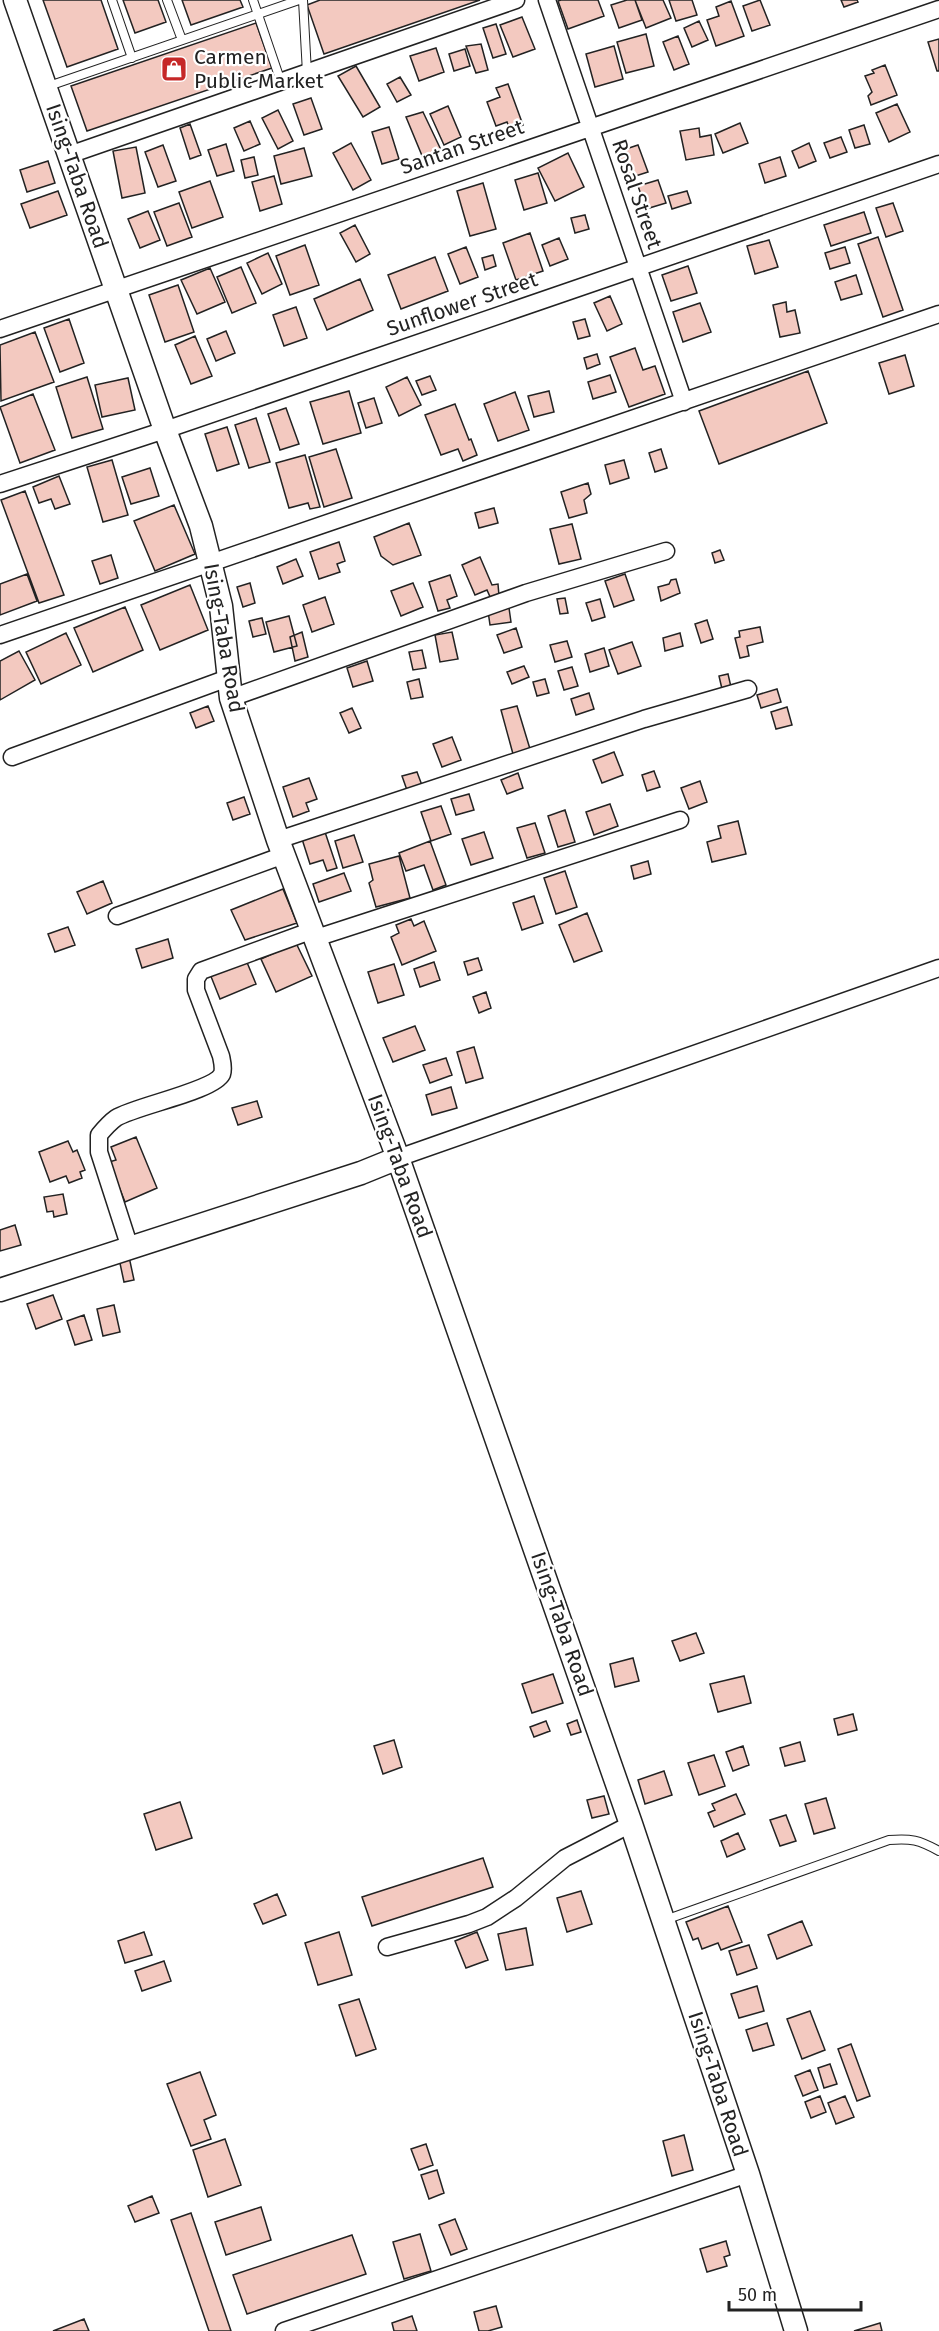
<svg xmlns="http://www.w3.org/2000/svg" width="939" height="2331" font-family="'Fira Sans',sans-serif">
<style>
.building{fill:#f3c9c0;stroke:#222;stroke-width:1.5}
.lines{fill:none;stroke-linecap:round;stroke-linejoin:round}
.lane-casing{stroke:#222;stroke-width:10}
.street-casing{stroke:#222;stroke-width:19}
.secondary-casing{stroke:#222;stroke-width:25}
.lane{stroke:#fff;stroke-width:8}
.street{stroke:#fff;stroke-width:16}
.secondary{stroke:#fff;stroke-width:22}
.labels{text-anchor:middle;stroke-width:4.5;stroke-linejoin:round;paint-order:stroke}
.poi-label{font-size:21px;fill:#222;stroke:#fff;text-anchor:start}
.street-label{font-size:21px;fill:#222;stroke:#fff}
</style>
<rect width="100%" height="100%" fill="#fff"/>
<path class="building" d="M43,0H101L118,49L67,67Z
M123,0H158L166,22L135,33Z
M182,0H240L243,7L191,25Z
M320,0H480L324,54L307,5Z
M561,0H598L604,16L568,29L558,1Z
M627,0H635L642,20L619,28L611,5Z
M635,0H663L671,18L646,28Z
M669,0H692L697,15L676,21Z
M760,0L770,25L752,31L743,6Z
M841,0H857L858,2L844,7Z
M731,1L744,36L716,46L707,20L719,16L716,7Z
M522,17L535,49L513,57L500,25Z
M699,21L708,40L692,47L684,28Z
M256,23L272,68L87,131L71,86Z
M496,24L506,54L493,58L483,28Z
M646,34L654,66L626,73L617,42Z
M678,36L689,64L674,70L663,42Z
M939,39V71H937L928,42Z
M481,44L488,70L476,73L466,46Z
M614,46L623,79L595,87L586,54Z
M436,48L444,72L419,81L410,56Z
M465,49L470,66L454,71L449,54Z
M885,65L897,95L871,105L868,96L872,92L865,76L874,73L872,70Z
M356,66L380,107L363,117L338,76Z
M400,77L411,95L397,102L387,84Z
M508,84L523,125L510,130L507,122L496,126L487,102L500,97L496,88Z
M311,98L322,129L304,135L293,104Z
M897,104L910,132L889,142L876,113Z
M448,106L461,137L444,145L430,114Z
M278,110L293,141L278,149L262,118Z
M423,112L442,152L423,158L406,117Z
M250,121L260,144L244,151L234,128Z
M740,123L748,143L723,153L715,134Z
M190,124L201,155L190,159L180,128Z
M864,125L870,144L855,148L849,130Z
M389,127L399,159L382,164L372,132Z
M699,128L700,137L711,135L714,155L686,160L680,131Z
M841,137L847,152L830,158L824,143Z
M351,143L371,180L353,190L333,153Z
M809,143L816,161L799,168L792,151Z
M226,144L234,171L217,176L208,150Z
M163,145L176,181L158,187L145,152Z
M638,145L648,172L626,179L617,152Z
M136,147L145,193L122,198L113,151Z
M304,148L312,176L281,184L274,156Z
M568,153L584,187L555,201L538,168Z
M254,157L258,175L245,178L241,160Z
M780,157L786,176L765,183L759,164Z
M48,161L55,183L27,192L20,170Z
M538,173L547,203L524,210L515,180Z
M274,176L282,204L260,211L252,182Z
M658,180L666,203L646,209L638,186Z
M210,181L223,217L192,228L179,192Z
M483,183L496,229L470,236L457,191Z
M58,191L67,215L30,228L21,204Z
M687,191L691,203L672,209L668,196Z
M179,203L192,237L167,246L154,212Z
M893,203L903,231L886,237L876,208Z
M148,211L160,240L140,248L128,219Z
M864,212L871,233L831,246L824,225Z
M585,215L589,229L575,233L571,218Z
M355,225L370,254L356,262L340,233Z
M530,233L543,271L516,280L503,243Z
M878,237L903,310L883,317L858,244Z
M559,238L568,259L550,266L542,245Z
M769,240L778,267L755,274L747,246Z
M305,245L319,285L290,295L276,256Z
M466,247L478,277L460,284L448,254Z
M845,247L850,263L830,269L825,253Z
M268,253L282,284L262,294L247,263Z
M493,255L496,266L485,270L482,258Z
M435,257L448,291L401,309L388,275Z
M688,266L697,293L671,301L662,275Z
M241,267L256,303L232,313L217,277Z
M210,268L225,302L197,314L181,280Z
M856,275L862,294L841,300L835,282Z
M360,279L373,310L327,330L314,299Z
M178,285L194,332L165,342L149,295Z
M610,296L622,324L607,331L594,303Z
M786,302L787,312L795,310L800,333L780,337L773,305Z
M700,303L711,332L683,342L673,312Z
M296,307L307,338L284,346L273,315Z
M69,319L84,363L60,372L44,328Z
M585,319L590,336L578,339L573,322Z
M226,331L235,353L216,361L207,339Z
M35,332L54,382L1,401L0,345Z
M195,336L212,376L191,384L175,345Z
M635,348L643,370L655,366L665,394L629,407L610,357Z
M597,354L600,364L587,369L584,358Z
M905,355L914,386L889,394L879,363Z
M808,371L827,423L719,464L699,411Z
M610,375L616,392L593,399L588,382Z
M430,376L436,390L422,395L416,381Z
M87,377L103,429L72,438L56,387Z
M407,377L421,405L399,416L386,387Z
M128,378L135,410L102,417L95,385Z
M349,391L361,433L323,444L310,402Z
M549,391L554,412L534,417L528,396Z
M515,392L529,430L498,441L484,404Z
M33,394L55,450L20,463L0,407Z
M374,398L382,423L366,428L358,403Z
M455,404L469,440L471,439L477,455L463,461L458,449L441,455L425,415Z
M286,408L299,444L280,450L268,414Z
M256,418L270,462L249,468L235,425Z
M227,427L239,464L217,471L205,434Z
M336,449L352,498L324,507L309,457Z
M661,449L667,468L655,472L649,453Z
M305,455L320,507L310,509L308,503L289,508L276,463Z
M112,460L128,515L103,522L87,467Z
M624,460L629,478L610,484L605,465Z
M150,468L159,496L131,504L122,477Z
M59,476L70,504L55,509L51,499L39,503L33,487Z
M588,483L591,494L584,500L587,513L569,518L561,492Z
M25,491L64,595L39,603L1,500Z
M174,505L195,554L155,571L134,521Z
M494,508L498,523L479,528L475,513Z
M409,523L421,555L393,565L381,556L374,537Z
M572,524L581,559L559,564L550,529Z
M339,542L345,561L337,564L340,572L319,579L310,552Z
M720,550L724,560L715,563L712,553Z
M111,555L118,578L100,584L92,561Z
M480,557L492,585L498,584L499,596L491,599L487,590L475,595L462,565Z
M296,559L303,576L283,584L277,567Z
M27,574L37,601L0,615V584Z
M625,574L634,600L614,607L605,581Z
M450,575L457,596L447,600L450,608L438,611L429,582Z
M676,579L680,593L661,601L658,587L669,584L671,580Z
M250,583L255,603L243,607L237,587Z
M413,583L423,607L401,616L391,591Z
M190,585L208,630L160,650L141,605Z
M325,597L334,624L312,632L303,605Z
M565,598L568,613L560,614L557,599Z
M600,599L605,617L592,621L586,603Z
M125,607L143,650L93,672L74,628Z
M509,608L511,622L490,625L488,611Z
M289,616L297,646L274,652L266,622Z
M262,618L266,634L253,637L249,621Z
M707,620L713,639L701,643L695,624Z
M760,627L763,642L747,646L749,656L740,658L735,638L740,637L739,631Z
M516,628L522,647L504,653L497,635Z
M302,632L308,657L295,661L290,637Z
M452,632L458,659L440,662L435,635Z
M66,633L81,665L41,684L26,652Z
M680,633L683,646L665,651L663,638Z
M567,641L572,657L555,662L550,645Z
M632,642L641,666L618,674L609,650Z
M604,648L609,666L590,672L585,654Z
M422,650L426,668L413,670L409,652Z
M19,651L35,680L0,700V661Z
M367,661L373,681L353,687L347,668Z
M524,666L529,677L512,684L507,672Z
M572,667L578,686L564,690L558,671Z
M728,674L731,687L722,689L719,676Z
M419,679L423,697L411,699L407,682Z
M545,679L549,693L537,696L533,682Z
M777,689L781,702L761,708L757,695Z
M589,693L594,709L576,715L571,699Z
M208,706L214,721L196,728L190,713Z
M517,706L530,749L513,754L501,710Z
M787,707L792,725L776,729L771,712Z
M352,708L361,728L349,733L340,713Z
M452,737L461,760L442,767L433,744Z
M614,752L623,775L602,783L593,760Z
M654,771L660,787L647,791L642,775Z
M417,772L423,788L408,793L402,776Z
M518,773L523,788L507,794L501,780Z
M309,778L317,799L306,803L309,811L293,817L283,787Z
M700,781L707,802L689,809L681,788Z
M469,794L474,810L456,815L451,799Z
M244,797L250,814L233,820L227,803Z
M610,804L618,826L594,835L586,812Z
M441,806L451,834L431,841L421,812Z
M565,810L575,842L558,847L548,816Z
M738,821L746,854L712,862L707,842L721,838L718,826Z
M535,823L545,853L527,858L517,828Z
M325,832L337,868L327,871L323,860L310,864L302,839Z
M484,832L493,858L471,865L462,839Z
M354,835L363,862L343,868L335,841Z
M430,841L446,885L433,890L424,865L406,871L399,853Z
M399,856L410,898L376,907L369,883L373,880L369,864Z
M648,861L651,874L634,879L631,866Z
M565,871L577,907L556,914L544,878Z
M344,873L351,891L319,902L313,884Z
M103,881L112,903L87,914L77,892Z
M283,889L297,923L245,940L231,910Z
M534,896L543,923L522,930L513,903Z
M587,913L602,951L574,962L559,925Z
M411,919L414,926L424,921L436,951L402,965L391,937L399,933L396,925Z
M68,927L75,945L55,952L48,934Z
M168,939L173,958L142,968L136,949Z
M296,943L312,976L276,992L261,959Z
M478,958L482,970L468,975L464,962Z
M246,960L256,984L220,999L210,974Z
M434,962L440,980L420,987L414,969Z
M394,964L404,995L378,1003L368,972Z
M486,992L491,1008L479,1013L473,997Z
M415,1026L425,1050L393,1062L383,1038Z
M474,1047L483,1078L466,1083L457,1052Z
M446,1058L452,1075L430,1083L423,1065Z
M451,1087L457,1108L432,1115L426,1095Z
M257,1101L262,1117L238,1125L232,1108Z
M136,1137L157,1188L125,1202L109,1162L116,1160L111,1147Z
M68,1141L73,1152L77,1150L85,1170L80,1172L82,1178L69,1183L66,1176L50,1182L39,1152Z
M63,1194L67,1214L54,1217L53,1211L47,1212L44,1197Z
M15,1225L21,1245L0,1251V1230Z
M128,1252L134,1280L124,1282L118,1254Z
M53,1295L62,1319L36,1329L27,1304Z
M114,1305L120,1332L103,1336L97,1309Z
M84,1315L92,1340L75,1345L67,1321Z
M696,1633L704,1653L680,1661L672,1641Z
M633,1658L639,1681L615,1687L610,1664Z
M553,1674L563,1703L532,1713L522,1684Z
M744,1676L751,1703L718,1712L710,1684Z
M853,1714L857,1730L838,1735L834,1719Z
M577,1720L581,1732L571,1735L567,1724Z
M546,1721L550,1731L534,1737L530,1727Z
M394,1740L402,1767L383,1774L374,1746Z
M800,1742L805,1761L785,1766L780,1748Z
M743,1746L749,1765L733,1771L726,1752Z
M714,1755L725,1786L699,1795L688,1763Z
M664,1771L672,1795L645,1804L638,1780Z
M736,1794L745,1814L714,1827L708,1813L715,1810L712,1804Z
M604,1796L609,1814L592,1818L587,1800Z
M826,1798L835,1828L814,1834L805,1804Z
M180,1802L192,1838L156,1850L144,1814Z
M786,1815L796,1841L780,1846L770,1820Z
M738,1833L745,1849L727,1857L721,1841Z
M483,1858L493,1887L372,1926L362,1897Z
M581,1891L592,1924L567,1932L557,1898Z
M277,1894L286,1915L263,1924L254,1904Z
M728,1906L742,1942L721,1950L718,1943L702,1949L698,1938L693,1940L686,1922Z
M802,1921L812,1945L777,1959L768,1935Z
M526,1928L533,1965L506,1970L498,1934Z
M144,1932L152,1955L125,1963L118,1941Z
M339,1932L352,1975L318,1985L305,1943Z
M477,1932L488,1960L466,1968L455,1941Z
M749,1945L757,1968L737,1975L729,1951Z
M164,1961L171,1981L142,1991L135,1971Z
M757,1986L764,2011L739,2018L731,1994Z
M359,1999L376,2049L356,2056L339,2005Z
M810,2011L825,2050L802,2059L787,2019Z
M767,2023L774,2045L753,2051L746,2030Z
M851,2044L870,2096L857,2101L838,2049Z
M830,2064L837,2084L824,2088L818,2068Z
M810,2070L818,2090L803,2096L795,2076Z
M200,2072L216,2115L204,2120L211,2139L191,2146L167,2084Z
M820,2096L826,2112L811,2118L805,2102Z
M845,2096L854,2117L836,2124L828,2103Z
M684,2135L693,2170L672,2176L663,2141Z
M225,2139L241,2185L208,2197L193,2150Z
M426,2144L433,2165L419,2170L411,2149Z
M437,2170L444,2193L429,2199L421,2175Z
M152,2196L159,2213L135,2222L128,2206Z
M261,2207L271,2240L226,2255L215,2222Z
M191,2213L231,2331H209L171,2220Z
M455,2219L467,2249L451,2255L439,2225Z
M420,2234L431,2271L404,2279L393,2242Z
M352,2235L366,2274L247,2314L233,2275Z
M726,2241L730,2255L724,2257L727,2266L707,2272L700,2249Z
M496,2306L502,2327L488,2331H479L474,2312Z
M412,2316L417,2331H394L392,2323Z
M84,2319L89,2331H53Z
M880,2323L882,2331H854Z"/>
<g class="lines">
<defs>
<path id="lane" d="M112,0L132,58
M167,0L182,40
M253,0L281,82
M303,0L307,73
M46,87L299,0
M665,1920L889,1840C911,1838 919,1840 939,1851"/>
<path id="street" d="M547,0L684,402
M69,155L516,0
M0,329L939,9
M0,484L165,430L939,164
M0,635L939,314
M231,698L526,593L666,551
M12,757L228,678
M278,840L644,719L748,689
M117,916L284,855
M316,938L680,820
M398,1158L939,968
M130,1248L99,1152V1135C104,1129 109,1123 116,1118C135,1106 214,1091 222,1074C224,1068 222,1061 221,1056L196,990V979L201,971L313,930
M387,1947L469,1924L487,1917L516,1898L565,1858L631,1824
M284,2331L748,2174"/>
<path id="secondary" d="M15,0L165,430L201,526L221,606L231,698L278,840L398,1158L631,1824L748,2174L796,2331
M0,1290L361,1173L398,1158"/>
</defs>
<use href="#lane" class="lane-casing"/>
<use href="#street" class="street-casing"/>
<use href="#secondary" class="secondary-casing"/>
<use href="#lane" class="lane"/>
<use href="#street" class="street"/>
<use href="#secondary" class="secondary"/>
</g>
<defs>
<symbol id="shop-square" viewBox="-11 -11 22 22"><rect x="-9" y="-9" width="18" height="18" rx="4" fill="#c62828" stroke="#fff"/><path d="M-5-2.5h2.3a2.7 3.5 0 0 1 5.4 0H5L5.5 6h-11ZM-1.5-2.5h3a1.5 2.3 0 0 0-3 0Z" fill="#fff"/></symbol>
</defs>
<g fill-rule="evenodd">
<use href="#shop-square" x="159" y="54" width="30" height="30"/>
</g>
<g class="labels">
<g class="poi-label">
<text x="194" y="64">Carmen<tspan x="194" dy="24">Public Market</tspan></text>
</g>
<g class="street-label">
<text transform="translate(462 147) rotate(-19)" y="7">Santan Street</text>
<text transform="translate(77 176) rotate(71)" y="7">Ising-Taba Road</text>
<text transform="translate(637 194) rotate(71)" y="7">Rosal Street</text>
<text transform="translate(462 304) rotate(-19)" y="7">Sunflower Street</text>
<text transform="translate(224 638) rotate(80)" y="7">Ising-Taba Road</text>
<text transform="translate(400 1166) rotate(70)" y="7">Ising-Taba Road</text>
<text transform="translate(562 1624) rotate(71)" y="7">Ising-Taba Road</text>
<text transform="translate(718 2084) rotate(72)" y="7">Ising-Taba Road</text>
</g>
</g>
<path d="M729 2301v9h132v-9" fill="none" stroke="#222222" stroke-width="3"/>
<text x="738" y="2301" font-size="18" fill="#222222" stroke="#ffffff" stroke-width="4.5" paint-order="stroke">50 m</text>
</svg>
